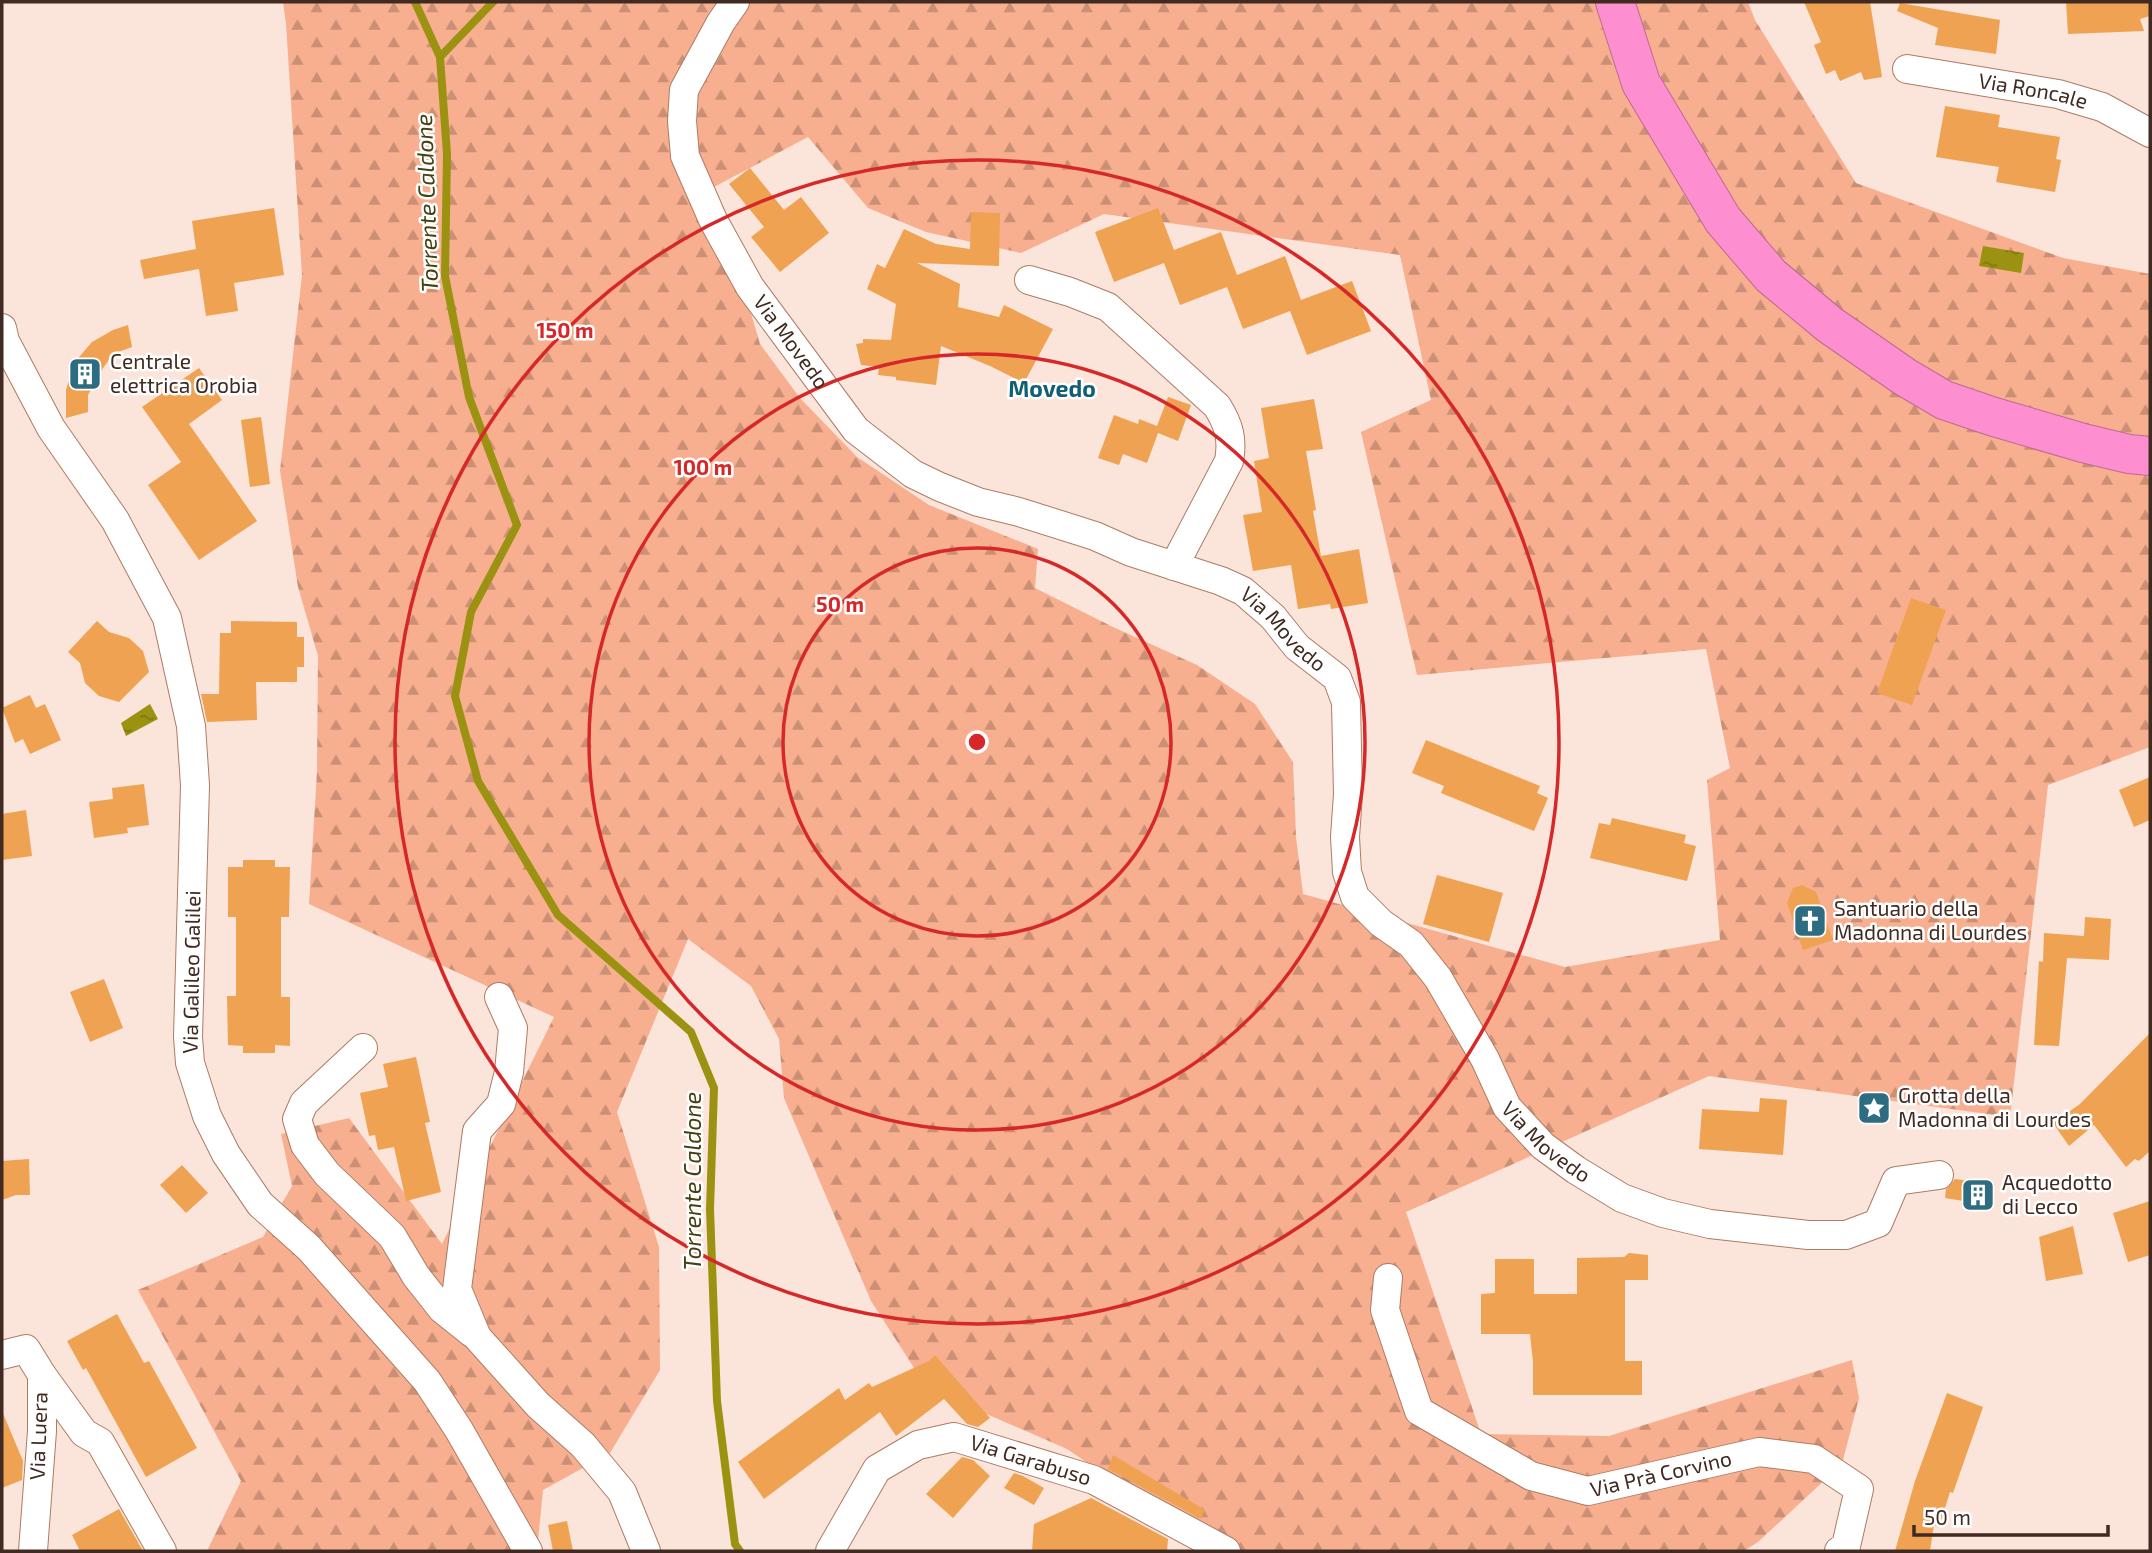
<svg xmlns="http://www.w3.org/2000/svg" width="2152" height="1553" font-family="'Exo 2',sans-serif">
<style>
.forest{fill:url(#forest-firs);fill-rule:evenodd}
.water{fill:url(#water-ripples)}
.lines{fill:none;stroke-linecap:round;stroke-linejoin:round}
.stream{stroke:#9b9212;stroke-width:8}
.building{fill:#efa251}
.minor-casing{stroke:#ae7b64;stroke-width:30}
.highway-casing{stroke:#bb6b92;stroke-width:40}
.minor{stroke:#fff;stroke-width:28}
.highway{stroke:#fd8ecf;stroke-width:38}
.ring{fill:none;stroke:#d62828;stroke-width:3.5}
.labels{text-anchor:middle;stroke-width:5;stroke-linejoin:round;paint-order:stroke}
.street-label{font-size:21px;fill:#402a21;stroke:#fff}
.poi-label{font-size:21px;fill:#402a21;stroke:#fff;text-anchor:start}
.water-label{font-size:23px;font-style:italic;fill:#434011;stroke:#fff}
.neighbourhood-label{font-size:23px;font-weight:bold;fill:#105e77;stroke:#fff}
.centre{fill:#d62828;stroke:#fff;stroke-width:3.5}
.ring-label{font-size:21px;text-anchor:middle;font-weight:bold;fill:#d62828;stroke:#fff;stroke-width:5;stroke-linejoin:round;paint-order:stroke}
</style>
<defs>
<pattern id="forest-firs" width="22" height="20" patternUnits="userSpaceOnUse" patternTransform="scale(1.75)"><rect width="22" height="20" fill="#f8af8f"/><path d="M5 1l3.5 6h-7zM16 11l3.5 6h-7z" fill="#ca8f74"/></pattern>
<pattern id="water-ripples" width="26" height="14" patternUnits="userSpaceOnUse" patternTransform="scale(1.75)"><rect width="26" height="14" fill="#9b9212"/><path d="M2 4q2-2 4 0t4 0M15 11q2-2 4 0t4 0" fill="none" stroke="#807710"/></pattern>
</defs>
<rect width="100%" height="100%" fill="#fbe4d9"/>
<path class="forest" d="M283,2H1748L1755,20L1856,183L2063,258L2150,274V747L2048,785L2010,1117L1709,1076L1406,1212L1481,1434L1609,1436L1852,1360L1859,1398L1842,1464L1758,1542L1744,1551H1217L1067,1449L927,1388L871,1301L784,1098L779,1039L751,986L688,939L617,1112L659,1247L660,1370L610,1453L543,1490L537,1551H207L241,1481L138,1290L263,1237L292,1186L281,1134L349,1118L442,1244L554,1017L309,904L317,772L318,656L298,587L280,471L302,275L286,24ZM808,137L868,208L926,232L1021,253L1104,214L1400,255L1431,400L1361,432L1417,675L1706,649L1730,768L1707,780L1720,940L1565,967L1303,894L1296,837L1293,762L1255,704L1197,665L1113,627L1035,588L1038,549L929,505L857,457L800,398L760,344L714,187Z"/>
<path class="water" d="M1983,246L2024,253L2021,273L1979,266Z
M150,704L158,719L126,736L121,723Z"/>
<g class="lines">
<path class="stream" d="M415,2L440,57L447,154L445,276L469,397L517,525L471,612L455,696L478,781L558,915L691,1032L714,1088L710,1209L717,1401L735,1544L740,1551
M440,57L493,2"/>
</g>
<path class="building" d="M1804,2H1870L1882,77L1864,80L1861,72L1840,81L1835,70L1826,74L1814,45L1821,42Z
M2066,2H2150V16L2140,19L2144,31L2068,34Z
M1900,3L2000,20L1996,54L1935,45L1938,28L1897,11Z
M1945,106L2000,115L1998,127L2060,137L2056,159L2061,160L2055,192L1996,182L1999,167L1936,157Z
M750,168L784,210L801,197L829,233L780,272L751,237L764,227L729,184Z
M274,208L284,275L234,283L238,311L206,316L199,269L144,279L140,260L196,249L192,221Z
M1158,208L1174,250L1221,232L1237,275L1285,256L1301,300L1352,281L1371,331L1307,355L1290,311L1243,329L1227,287L1180,305L1164,263L1114,282L1095,232Z
M971,212L1000,213L999,266L917,263L960,284L958,307L999,317L1004,305L1053,329L1024,383L990,366L941,346L936,385L896,380V377L878,375L879,367L861,365L856,344L863,343V339L891,340L896,304L867,289L877,264L885,268L904,229L936,244L970,249Z
M128,325L132,347L113,354L101,371L88,395V412L66,418V390L74,363L92,342L113,330Z
M199,368L222,400L189,424L257,521L199,560L148,485L181,462L142,407Z
M1168,397L1191,405L1178,441L1158,433L1147,463L1123,454L1119,465L1098,458L1114,415L1138,424L1139,419L1157,426Z
M1314,399L1323,449L1306,451L1316,510L1313,511L1321,556L1359,549L1368,603L1331,609L1330,604L1298,609L1291,565L1253,571L1243,515L1262,512L1254,461L1269,458L1261,408Z
M261,417L270,484L250,487L241,420Z
M1911,598L1946,610L1912,705L1877,693Z
M97,621L109,632L129,638L143,651L149,672L119,702L99,696L85,683L80,663L68,652Z
M231,621L297,622V637H304V667H297V682H256L257,720L207,722L201,694H219L220,633H231Z
M30,695L36,708L45,704L61,740L30,754L23,739L15,743L2,708Z
M1426,740L1540,786L1537,793L1548,798L1534,831L1441,793L1444,786L1412,773Z
M2150,777V820L2134,827L2119,790Z
M144,784L149,825L127,828L128,833L94,838L89,802L113,799L112,788Z
M26,810L32,856L2,860V814Z
M1612,818L1686,835L1684,843L1696,846L1687,881L1590,858L1599,823L1610,825Z
M243,860H275V867H290L289,917H281V997H290V1046L275,1045V1053H243V1046L228,1045L227,996H236V917H228V867H243Z
M1437,875L1503,893L1489,942L1423,924Z
M1802,885L1816,892L1833,940L1803,950L1787,903L1793,888Z
M2085,917L2111,919L2109,960L2067,958L2059,1046L2034,1045L2039,961L2043,962L2044,933L2084,936Z
M104,979L123,1028L90,1042L70,992Z
M2150,1033V1151L2139,1161L2135,1159L2126,1167L2094,1125L2069,1146L2053,1123L2080,1104Z
M416,1057L430,1122L425,1123L441,1192L406,1201L394,1147L378,1150L375,1135L369,1136L360,1093L388,1087L383,1064Z
M1760,1098L1787,1100L1783,1155L1699,1149L1702,1109L1759,1112Z
M29,1159L30,1195H16L2,1200V1161Z
M182,1165L208,1193L186,1213L160,1185Z
M1955,1179L1970,1181V1202L1945,1198L1946,1189Z
M2150,1201V1255L2128,1262L2113,1213Z
M2073,1226L2083,1274L2046,1281L2039,1237Z
M1629,1253L1648,1255V1280H1625V1361H1642V1395H1533V1362L1530,1334H1481V1294L1495,1293V1259H1534V1294H1577V1258L1624,1257Z
M117,1314L144,1363L149,1361L197,1448L146,1477L86,1368L83,1370L67,1341Z
M935,1355L990,1418L978,1427L967,1424L944,1399L896,1436L880,1412L764,1499L738,1462L839,1388L845,1400L869,1383L872,1387L929,1361Z
M1947,1393L1983,1407L1953,1493L1950,1492L1939,1527L1934,1525L1930,1551H1895L1915,1481Z
M2,1411L23,1461L22,1480L2,1488Z
M1113,1455L1205,1510L1201,1519L1108,1469Z
M962,1457L973,1460L990,1476L953,1518L926,1494Z
M1014,1473L1023,1476L1044,1488L1034,1505L1004,1488Z
M1091,1498L1168,1539L1167,1551H1032L1034,1524Z
M119,1509L143,1551H80L72,1535Z
M567,1521L573,1551H553L548,1525Z"/>
<g class="lines">
<defs>
<g id="minor">
<path id="s1" d="M735,2L721,22L684,90L682,121L685,156L713,220L750,287L856,430L913,474L940,487L978,502L1019,512L1095,536L1131,552L1221,581L1243,591L1273,617L1297,647L1337,678L1346,702L1348,794L1345,837L1347,872L1355,897L1381,923L1411,944L1438,978L1485,1059L1507,1107L1543,1146L1576,1170L1622,1198L1663,1213L1710,1224L1808,1235H1846L1878,1223L1896,1181L1939,1175"/>
<path id="s2" d="M1907,69L2058,94L2102,107L2150,133"/>
<path d="M1029,280L1070,292L1108,307L1217,406C1229,425 1233,439 1229,461L1174,566"/>
<path d="M2,328L5,341L51,428L115,520L167,618L191,726L195,785L188,1037L190,1063L207,1116L226,1154L260,1204L309,1248L427,1381L459,1430L528,1551"/>
<path d="M499,997L513,1028L509,1072L501,1104L477,1131L457,1289L477,1337L538,1405L583,1445L622,1492L646,1551"/>
<path d="M363,1048L304,1103L297,1119L305,1145L327,1174L392,1236L416,1276L442,1309L472,1333"/>
<path id="s3" d="M1388,1278L1385,1310L1419,1411L1531,1476L1588,1491L1759,1452L1814,1459L1859,1489L1846,1546L1839,1551"/>
<path d="M2,1355L26,1349L42,1375V1431L33,1551"/>
<path d="M42,1375L84,1433L100,1442L162,1551"/>
<path id="s4" d="M830,1551L877,1469L918,1445L954,1437L1094,1480L1226,1551"/>
</g>
<path id="highway" d="M1615,2L1641,83L1723,220L1771,276L1830,325L1905,377L1944,400L1991,416L2083,443L2129,454L2150,456"/>
</defs>
<use href="#minor" class="minor-casing"/>
<use href="#highway" class="highway-casing"/>
<use href="#minor" class="minor"/>
<use href="#highway" class="highway"/>
</g>
<g class="ring">
<circle cx="977" cy="742" r="194"/>
<circle cx="977" cy="742" r="388"/>
<circle cx="977" cy="742" r="582"/>
</g>
<defs>
<symbol id="building-square" viewBox="-11 -11 22 22"><rect x="-9" y="-9" width="18" height="18" rx="4" fill="#2e6c82" stroke="#fff"/><path d="M-4-6H4V6H1V3H-1V6H-4ZM-2.5-4.3h1.7v1.8h-1.7ZM.8-4.3h1.7v1.8H.8ZM-2.5-1h1.7V.8h-1.7ZM.8-1h1.7V.8H.8Z" fill="#fff"/></symbol>
<symbol id="church-square" viewBox="-11 -11 22 22"><rect x="-9" y="-9" width="18" height="18" rx="4" fill="#2e6c82" stroke="#fff"/><path d="M-1.2-6h2.4v3.5h3.3v2.4h-3.3V6h-2.4V-.1h-3.3v-2.4h3.3Z" fill="#fff"/></symbol>
<symbol id="sight-square" viewBox="-11 -11 22 22"><rect x="-9" y="-9" width="18" height="18" rx="4" fill="#2e6c82" stroke="#fff"/><path d="M0-6L1.8-2.2L6-1.7L2.9 1.2L3.7 5.4L0 3.3L-3.7 5.4L-2.9 1.2L-6-1.7L-1.8-2.2Z" fill="#fff"/></symbol>
</defs>
<g fill-rule="evenodd">
<use href="#building-square" x="66" y="355" width="38" height="38"/>
<use href="#church-square" x="1791" y="902" width="38" height="38"/>
<use href="#sight-square" x="1855" y="1089" width="38" height="38"/>
<use href="#building-square" x="1959" y="1176" width="38" height="38"/>
</g>
<g class="labels">
<g class="street-label">
<text dy="7" stroke="none"><textPath href="#s2" startOffset="128">Via Roncale</textPath></text>
<text dy="7" stroke="none"><textPath href="#s1" startOffset="383">Via Movedo</textPath></text>
<text dy="7" stroke="none"><textPath href="#s1" startOffset="971">Via Movedo</textPath></text>
<text transform="translate(192 972) rotate(-89)" y="7">Via Galileo Galilei</text>
<text dy="7" stroke="none"><textPath href="#s1" startOffset="1582">Via Movedo</textPath></text>
<text transform="translate(39 1436) rotate(-88)" y="7">Via Luera</text>
<text dy="7" stroke="none"><textPath href="#s4" startOffset="259">Via Garabuso</textPath></text>
<text dy="7" stroke="none"><textPath href="#s3" startOffset="402">Via Prà Corvino</textPath></text>
</g>
<g class="poi-label">
<text x="110" y="369">Centrale<tspan x="110" dy="24">elettrica Orobia</tspan></text>
<text x="1834" y="916">Santuario della<tspan x="1834" dy="24">Madonna di Lourdes</tspan></text>
<text x="1898" y="1103">Grotta della<tspan x="1898" dy="24">Madonna di Lourdes</tspan></text>
<text x="2002" y="1190">Acquedotto<tspan x="2002" dy="24">di Lecco</tspan></text>
</g>
<g class="water-label">
<text transform="translate(427 203) rotate(-92)" y="8">Torrente Caldone</text>
<text transform="translate(693 1181) rotate(-90)" y="8">Torrente Caldone</text>
</g>
<g class="neighbourhood-label">
<text x="1052" y="397">Movedo</text>
</g>
</g>
<circle cx="977" cy="742" r="10" class="centre"/>
<g class="ring-label">
<text x="565" y="338">150 m</text>
<text x="703" y="475">100 m</text>
<text x="840" y="612">50 m</text>
</g>
<rect width="2152" height="1553" fill="none" stroke="#402a21" stroke-width="7"/>
<path d="M1914 1525v10h194v-10" fill="none" stroke="#402a21" stroke-width="3.5"/>
<text x="1924" y="1525" font-size="21" fill="#402a21" stroke="#ffffff" stroke-width="5" paint-order="stroke">50 m</text>
</svg>
